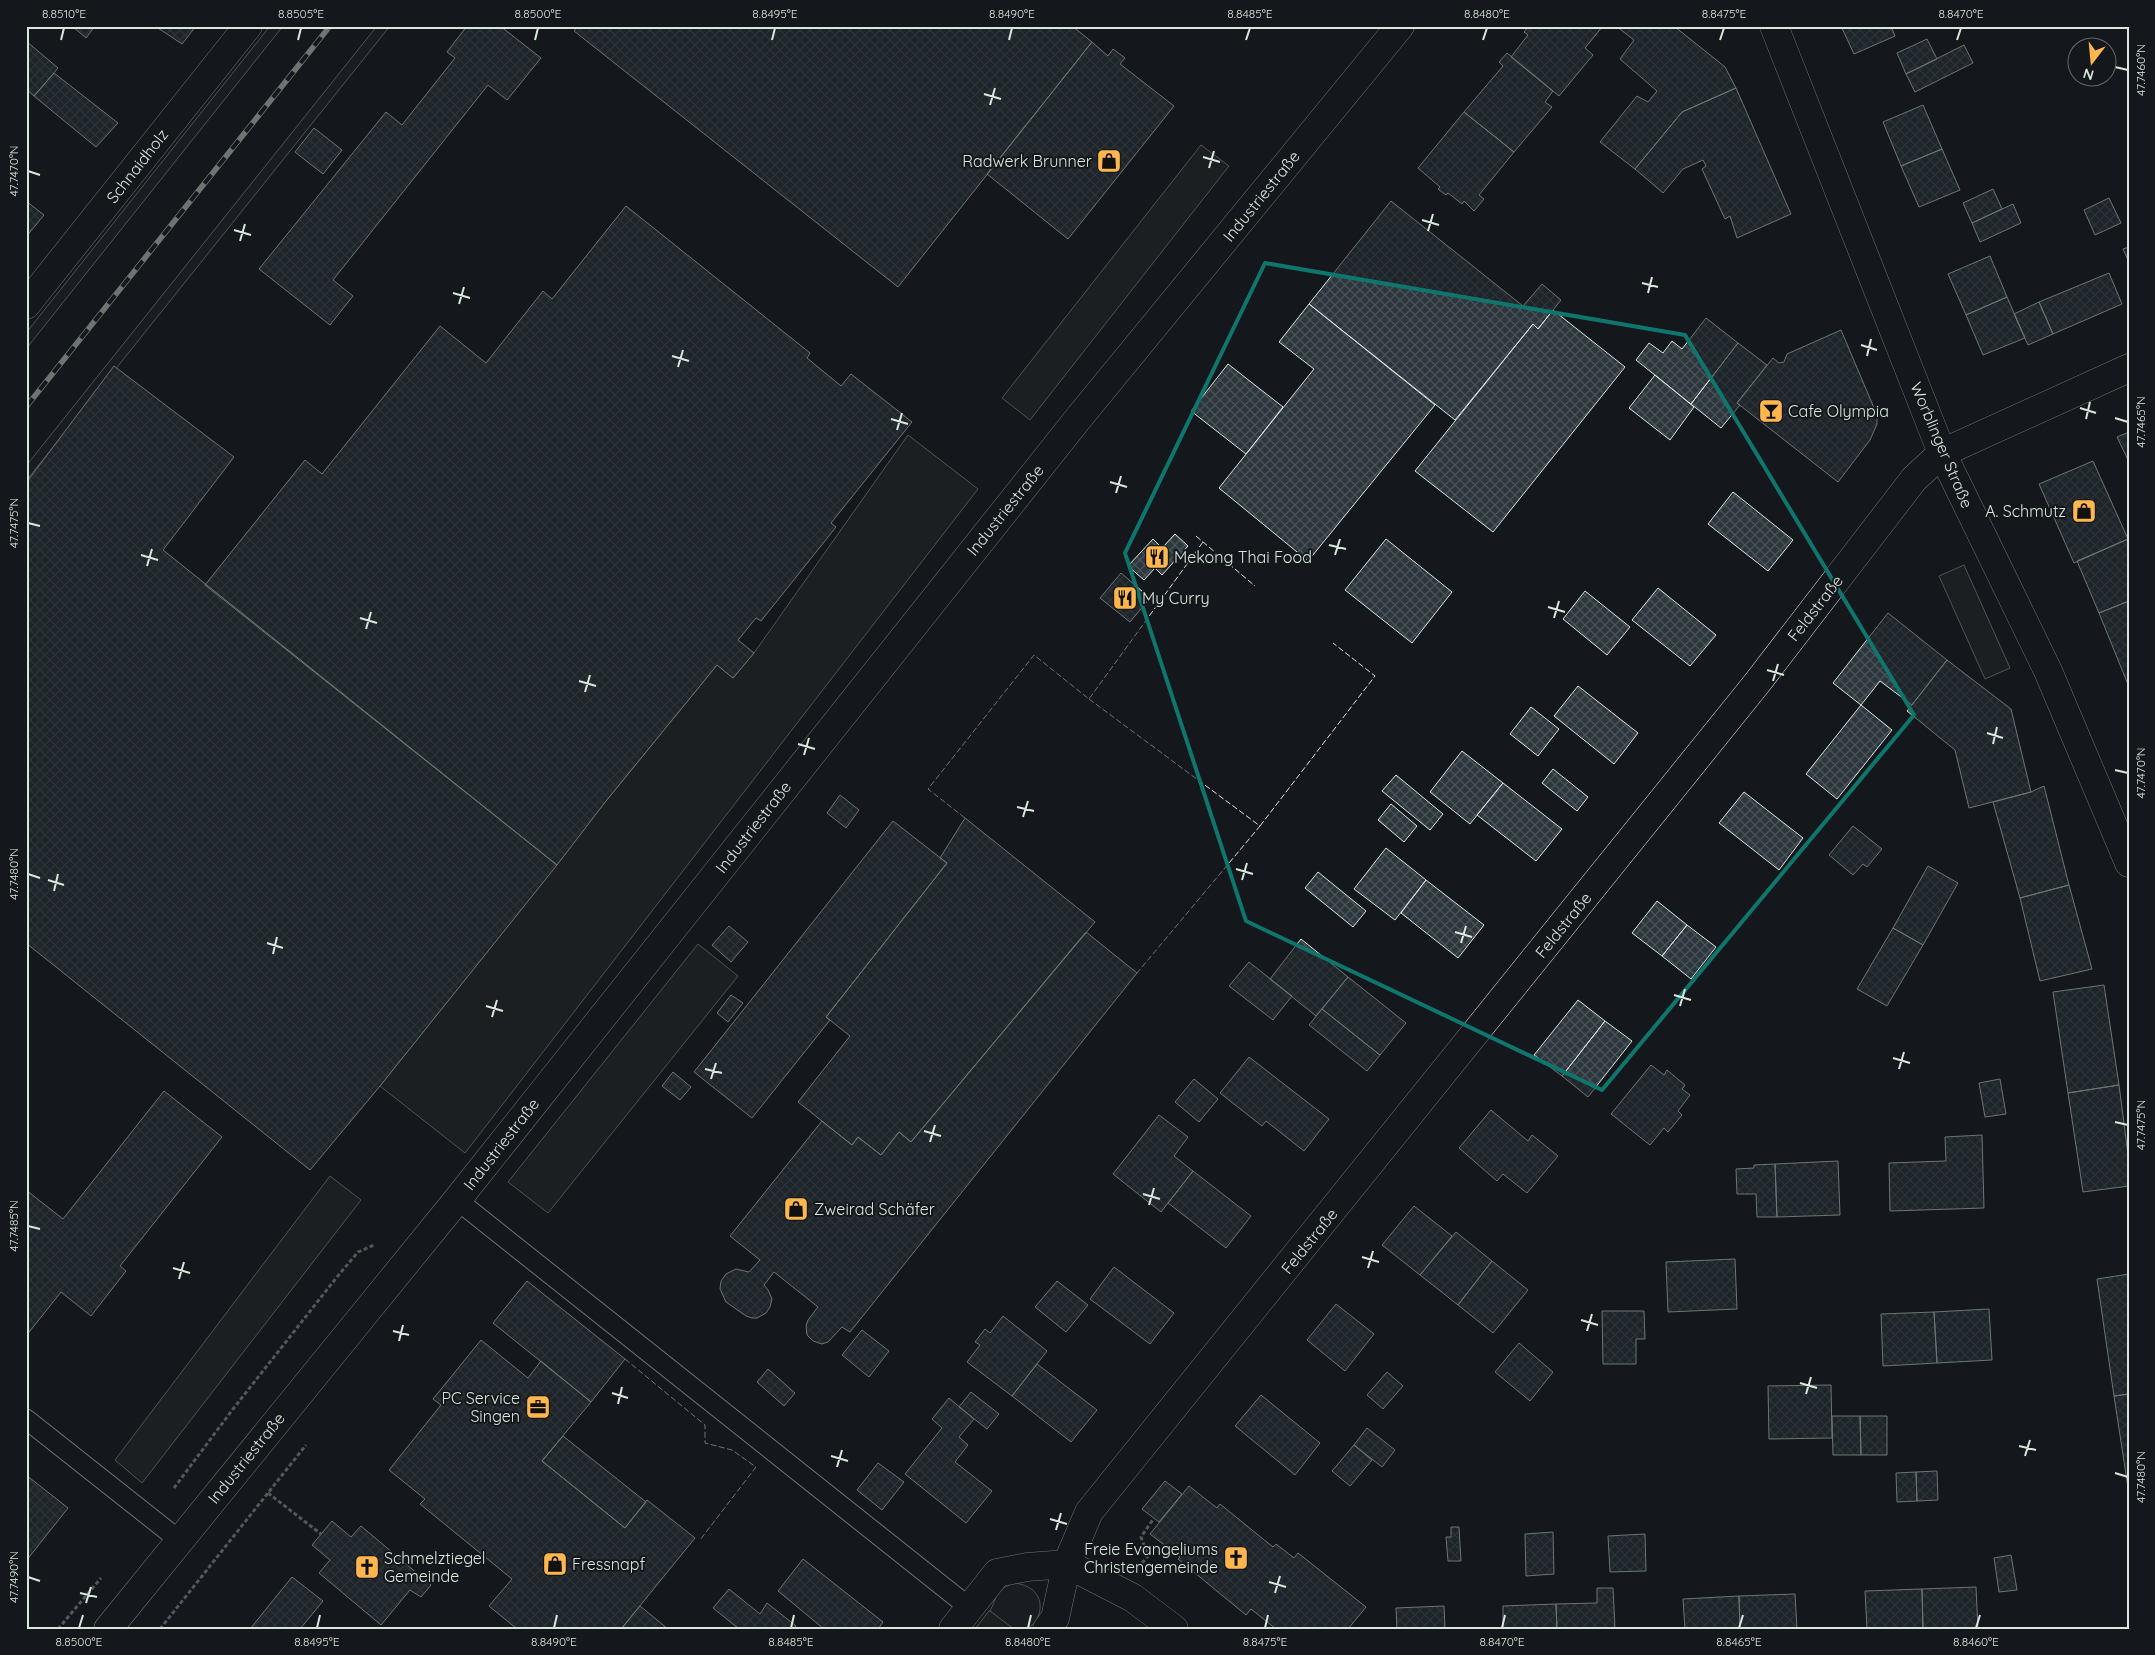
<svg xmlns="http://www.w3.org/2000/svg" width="2155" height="1655" font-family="Quicksand,sans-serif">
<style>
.grass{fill:#202428;stroke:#939e99}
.parking{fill:#24282b;stroke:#939e99}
.building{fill:url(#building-cross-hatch);stroke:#d8e6dc}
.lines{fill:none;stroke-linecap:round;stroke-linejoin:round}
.service-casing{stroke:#d8e6dc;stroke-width:21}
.minor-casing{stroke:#d8e6dc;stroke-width:29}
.tertiary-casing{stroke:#d8e6dc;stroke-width:29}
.path{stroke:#9da8a2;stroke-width:3;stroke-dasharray:4 2.5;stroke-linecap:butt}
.service{stroke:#14181c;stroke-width:19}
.minor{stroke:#14181c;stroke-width:28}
.tertiary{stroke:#14181c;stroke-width:28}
.rail-casing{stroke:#d8e6dc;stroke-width:5.5}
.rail{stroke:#14181c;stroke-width:4;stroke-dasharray:11;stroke-linecap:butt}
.fence{stroke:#d8e6dc;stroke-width:1;stroke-dasharray:6 2.5;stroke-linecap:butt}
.marked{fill:none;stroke:#0f766e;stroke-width:4;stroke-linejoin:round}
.ticks{fill:none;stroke:#d8e6dc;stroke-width:2}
.labels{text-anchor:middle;stroke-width:4;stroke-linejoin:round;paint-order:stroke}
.poi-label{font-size:16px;fill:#d8e6dc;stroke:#14181c;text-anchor:start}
.street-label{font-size:16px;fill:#d8e6dc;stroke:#14181c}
.neatline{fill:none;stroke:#d8e6dc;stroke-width:2}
.ticks-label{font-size:12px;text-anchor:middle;fill:#d8e6dc}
</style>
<defs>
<pattern id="building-cross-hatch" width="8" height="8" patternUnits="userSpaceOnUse" patternTransform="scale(1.25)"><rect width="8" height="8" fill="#2c363c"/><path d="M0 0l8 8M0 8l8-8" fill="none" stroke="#4a5358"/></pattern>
</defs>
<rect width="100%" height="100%" fill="#14181c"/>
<path class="grass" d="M270,26H283L26,349V333Z
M377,26H390L26,481V466Z
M1014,1583C1055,1587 1042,1635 1015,1629C1007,1627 997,1616 990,1611C998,1595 995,1590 1014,1583Z"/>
<path class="parking" d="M1201,145L1229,166L1030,420L1002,398Z
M908,435L978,489L465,1153L380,1086L606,801L717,665L733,678L754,653Z
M1964,565L2010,668L1985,679L1939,576Z
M698,944L738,976L548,1213L508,1182Z
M330,1176L361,1200L142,1483L115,1460Z
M989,1611H990L1014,1629H975Z"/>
<path class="building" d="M72,26H95L86,38Z
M155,26H196L182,44Z
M467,26H500L541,58L507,100L488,85L333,280L353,296L330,325L259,269L386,112L402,125L455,58L447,52Z
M578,26H1072L1092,42L898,287L574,31Z
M1529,26H1603L1585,48L1593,55L1559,96L1511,57L1528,35L1524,32Z
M1616,26H1674L1725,67L1736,88L1682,112L1635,169L1600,142L1637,96L1648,102L1657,91L1620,59L1634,40Z
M1841,26H1891L1895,36L1854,54Z
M1927,39L1937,59L1906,74L1897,53Z
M26,41L58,68L34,96L26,89Z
M1092,42L1108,56L1113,49L1125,58L1120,64L1174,106L1068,239L987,174Z
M1964,45L1973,63L1915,92L1906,74Z
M1507,53L1553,91L1545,102L1552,107L1514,152L1464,112L1503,66L1499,62Z
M54,73L118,123L96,147L34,96Z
M1736,88L1791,214L1737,238L1730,216L1725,219L1702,169L1706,166L1703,160L1683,169L1663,193L1635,169L1682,112Z
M1923,105L1942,149L1901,166L1883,122Z
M1464,112L1514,152L1479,195L1484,199L1474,211L1464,201L1462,204L1448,193L1446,195L1438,189L1440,187L1418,168Z
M314,128L342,150L323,174L295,152Z
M1942,149L1960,190L1919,207L1901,166Z
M1993,189L2002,209L1972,223L1963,203Z
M2109,198L2121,223L2095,235L2084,210Z
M26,201L44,215L26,237Z
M1391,201L1523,306L1542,284L1561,300L1538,329L1533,324L1455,420L1309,304Z
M2013,204L2021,223L1980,242L1972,223Z
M626,206L810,353L807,358L841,386L851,374L912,422L831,523L836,527L761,621L756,618L738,640L754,653L733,678L717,665L606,801L557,865L205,585L305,460L322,474L440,326L486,363L543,291L552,299Z
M2129,247V262L2123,249Z
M1990,256L2007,297L1966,315L1948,274Z
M2109,273L2122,304L2053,334L2039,302Z
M2007,297L2025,338L1983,355L1966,315Z
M2039,302L2053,334L2028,345L2014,314Z
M1309,304L1435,405L1308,561L1219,488L1314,369L1279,342Z
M1553,310L1625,367L1493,532L1415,471L1533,324L1538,329Z
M1706,318L1738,343L1691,404L1636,360L1649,343L1663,353L1672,341L1682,349Z
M1841,330L1877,415V424L1870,440L1838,482L1737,403L1773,358L1779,363L1784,362L1787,354Z
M1738,343L1767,365L1737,403L1740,405L1721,428L1691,404Z
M1228,364L1283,407L1246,454L1191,411Z
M114,366L234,457L163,550L557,865L380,1086L310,1170L26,943V483Z
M1655,375L1694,407L1670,440L1629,408Z
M2129,432V462L2117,437Z
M2093,461L2128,539L2074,563L2039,484Z
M1733,492L1793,540L1768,571L1708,524Z
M1175,534L1188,546L1162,575L1155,568L1144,580L1128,566L1153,539L1162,548Z
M1386,539L1452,592L1412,643L1345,590Z
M2128,539L2129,601L2099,613L2077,561Z
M1121,573L1150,598L1130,622L1100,598Z
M1658,588L1716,635L1690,666L1632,620Z
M1585,591L1630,627L1607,655L1563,619Z
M2129,601V687L2099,613Z
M1888,613L1947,660L1912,705L1880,681L1861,705L1833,683Z
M1947,660L2011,709L2031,792L1969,808L1955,750L1907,711Z
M1578,686L1638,733L1614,764L1554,716Z
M1861,705L1892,730L1837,799L1806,774Z
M1531,707L1559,729L1538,756L1510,734Z
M1462,751L1503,783L1470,824L1430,792Z
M1553,769L1588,797L1577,811L1542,783Z
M1396,775L1443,814L1430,830L1382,791Z
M1503,783L1562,829L1536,861L1477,815Z
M2044,786L2069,885L2020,898L1993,802L2031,792Z
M1744,792L1803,838L1779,870L1719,823Z
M840,795L859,810L846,828L827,813Z
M1391,804L1417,826L1404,842L1378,820Z
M965,818L1095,922L911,1142L899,1132L881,1155L858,1137L852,1145L798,1102L850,1036L826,1017L947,863L940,858Z
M893,821L947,863L826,1017L830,1020L752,1118L694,1072Z
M1853,826L1882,849L1867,867L1863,864L1853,875L1829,855Z
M1386,848L1426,880L1395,920L1354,889Z
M1928,866L1958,883L1923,945L1893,928Z
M1318,872L1366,911L1353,927L1305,888Z
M1426,880L1484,925L1458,958L1401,913Z
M2069,885L2092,969L2040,981L2020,898Z
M1657,901L1687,925L1662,956L1632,933Z
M1687,925L1716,947L1691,979L1662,956Z
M729,926L748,942L731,962L712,945Z
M1893,928L1923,945L1887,1006L1857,989Z
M1086,932L1137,973L850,1332L842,1327L828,1342L822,1344L813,1341L807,1335L806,1326L808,1320L818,1307L774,1272L764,1285L768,1290L772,1299L770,1307L766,1313L757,1318H752L746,1316L726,1302L720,1289L721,1281L726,1274L736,1269L749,1272L760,1260L730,1236L822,1121L852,1145L858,1137L881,1155L899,1132L911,1142Z
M1301,939L1348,977L1316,1016L1270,979Z
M1249,962L1292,996L1273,1020L1229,986Z
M1348,977L1406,1023L1380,1055L1322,1009Z
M2104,985L2119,1085L2068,1093L2053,992Z
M731,995L743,1003L728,1022L717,1013Z
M1578,1000L1605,1021L1562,1076L1534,1055Z
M1322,1009L1380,1055L1367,1071L1309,1025Z
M1605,1021L1632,1041L1588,1097L1562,1076Z
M1249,1057L1329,1119L1304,1151L1266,1121L1262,1126L1220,1093Z
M1651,1065L1664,1075L1667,1070L1685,1085L1682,1089L1690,1095L1678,1111L1682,1115L1668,1132L1664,1128L1650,1145L1611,1114Z
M673,1072L691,1087L680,1100L662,1086Z
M1194,1079L1218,1099L1199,1122L1175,1102Z
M2000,1079L2006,1114L1985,1117L1979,1083Z
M2119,1085L2129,1162V1186L2083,1192L2068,1093Z
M164,1091L222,1137L120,1266L126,1271L91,1316L61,1292L26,1336V1190L63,1219Z
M1491,1110L1528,1141L1532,1135L1558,1156L1527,1193L1503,1174L1497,1181L1459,1148Z
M1159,1115L1188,1137L1174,1156L1193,1171L1161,1212L1113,1174Z
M1982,1135L1984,1208L1890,1211L1889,1163L1946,1161L1945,1137Z
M1838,1161L1840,1215L1777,1217L1775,1164Z
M1775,1164L1777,1217H1757L1756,1194H1737L1736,1169L1754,1168V1165Z
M1193,1171L1251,1216L1226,1248L1168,1203Z
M1414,1206L1452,1236L1420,1275L1382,1245Z
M1456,1232L1492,1261L1458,1305L1420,1275Z
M1735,1259L1737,1309L1668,1312L1666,1262Z
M1492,1261L1528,1290L1493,1333L1458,1305Z
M1114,1267L1174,1313L1150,1344L1090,1299Z
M2129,1274V1394L2114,1396L2097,1279Z
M527,1281L625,1359L591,1402L493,1323Z
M1057,1281L1088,1305L1066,1332L1035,1307Z
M1336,1304L1374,1334L1345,1371L1307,1340Z
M1989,1309L1992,1360L1937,1363L1934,1312Z
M1602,1311H1644L1645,1339H1636V1364H1603Z
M1934,1312L1937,1363L1883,1366L1881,1314Z
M1003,1316L1047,1351L1012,1396L967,1362L980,1345L975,1342L985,1329L990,1333Z
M862,1330L889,1351L869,1377L842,1355Z
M481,1340L528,1378L541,1361L591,1402L542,1461L625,1528L647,1500L695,1538L621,1629H517L489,1606L512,1579L420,1504L425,1499L389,1470L441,1405L433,1399Z
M1519,1343L1553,1372L1530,1401L1495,1372Z
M1037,1364L1097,1410L1071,1442L1012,1396Z
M768,1369L795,1393L784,1406L757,1382Z
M1387,1372L1403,1386L1383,1409L1367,1395Z
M1831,1385L1832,1438L1769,1439L1768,1386Z
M971,1392L999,1414L987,1429L959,1407Z
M2129,1394V1494L2114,1396Z
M1261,1395L1320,1443L1295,1475L1235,1426Z
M949,1398L974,1419L959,1437L968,1445L955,1462L992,1491L966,1523L905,1474L942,1428L932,1419Z
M1832,1416H1860L1861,1455H1833Z
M1860,1416H1887V1455H1861Z
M1367,1428L1395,1450L1382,1467L1354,1445Z
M563,1436L646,1502L625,1528L542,1461Z
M1354,1445L1372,1460L1350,1486L1332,1471Z
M878,1463L904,1482L882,1510L857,1490Z
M1937,1471L1938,1500L1917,1501L1916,1472Z
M1916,1472L1917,1501L1897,1502L1896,1473Z
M26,1475L68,1508L26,1561Z
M1165,1481L1182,1494L1159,1522L1142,1509Z
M1189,1486L1217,1508L1220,1504L1273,1547L1276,1544L1294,1558L1298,1553L1366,1607L1348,1629H1276L1251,1609L1246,1615L1178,1559L1180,1557L1150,1534Z
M332,1521L351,1537L361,1526L431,1585L421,1597L410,1590L381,1625L319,1573L330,1560L312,1545Z
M1451,1527H1459L1461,1561H1448L1446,1537H1451Z
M1553,1532L1554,1574L1526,1576L1525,1534Z
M1645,1534L1646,1571L1610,1572L1608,1536Z
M2011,1555L2017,1590L1999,1592L1994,1558Z
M803,1559L883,1622L878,1629H824L778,1591Z
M292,1577L323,1601L300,1629H250Z
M1976,1587L1978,1629H1923L1922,1589Z
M1597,1588H1613L1615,1629H1557L1556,1604L1597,1603Z
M729,1589L760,1614L767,1603L796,1626L794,1629H739L713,1608Z
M1922,1589L1923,1629H1867L1865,1591Z
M1795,1594L1797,1629H1740L1739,1596Z
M1739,1596L1740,1629H1685L1683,1599Z
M1556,1604L1557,1629H1503V1606Z
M640,1606L668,1629H621Z
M1444,1606L1445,1629H1397L1396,1608Z"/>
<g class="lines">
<defs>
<path id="service" d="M457,1200L970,1608
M26,1419L179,1540"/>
<path id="minor" d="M26,305L248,26
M1942,453L2048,671L2129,863
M1067,1564L1133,1598L1174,1629
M953,1629L997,1573L1027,1567L1067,1564
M1047,1629L1055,1618L1067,1564L1089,1512L1757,683L1914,479L1942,453L2129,368"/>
<path id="tertiary" d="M1774,26L1942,453
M108,1629L457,1200L1077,420L1400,26"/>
</defs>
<use href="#service" class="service-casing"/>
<use href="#minor" class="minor-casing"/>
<use href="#tertiary" class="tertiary-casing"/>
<path class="path" d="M174,1488L233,1409L337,1277L358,1252L374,1245
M268,1493L321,1534
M1142,1563L1148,1556L1141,1537L1154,1518
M58,1629L101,1578
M160,1629L306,1445"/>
<use href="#service" class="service"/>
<use href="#minor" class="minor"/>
<use href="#tertiary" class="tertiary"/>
<defs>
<path id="rail" d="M26,407L330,26"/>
</defs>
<use href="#rail" class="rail-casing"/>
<use href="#rail" class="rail"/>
<path class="fence" d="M1196,536L1255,586
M1089,699L1260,826L1137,973
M965,818L928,789L1034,655L1089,699L1203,542
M1260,826L1375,676L1333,643
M625,1359L705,1425V1443L732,1450L756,1467L700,1540"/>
</g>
<path d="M0 0H2155V1655H0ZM1265,263L1685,335L1914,715L1602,1090L1246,921L1125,553Z" fill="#14181c" fill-opacity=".55" fill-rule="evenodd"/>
<path class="marked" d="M1265,263L1685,335L1914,715L1602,1090L1246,921L1125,553Z"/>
<path class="ticks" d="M61,40L64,28M298,40L301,28M535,40L538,28M772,40L775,28M1009,40L1012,28M1246,40L1250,28M1483,40L1487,28M1720,40L1724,28M1957,40L1961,28M2115,67L2128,70M984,94L1001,99M990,105L995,88M1203,157L1220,162M1209,168L1214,151M28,171L40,175M1422,220L1439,225M234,230L251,235M1428,231L1433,214M240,241L245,224M1642,283L1658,287M453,293L470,298M1648,293L1652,277M459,304L464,287M1861,345L1877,350M672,356L689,361M1867,356L1871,339M678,367L683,350M2080,408L2096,413M2115,418L2128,422M891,419L908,424M2086,419L2090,402M897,430L902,413M1110,482L1127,487M1116,493L1121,476M28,523L40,526M1329,545L1346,549M141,555L158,560M1335,555L1340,539M147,566L152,549M1548,607L1565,612M360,618L377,623M1554,618L1559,601M366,629L371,612M1767,670L1784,675M579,681L596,686M1773,681L1778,664M585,692L590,675M1987,733L2003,738M798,744L815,749M1993,744L1997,727M804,755L809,738M2115,770L2128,773M1017,807L1034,811M1023,817L1028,801M1236,869L1253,874M28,874L40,878M48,880L64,885M1242,880L1247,863M54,891L58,874M1455,932L1472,937M267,943L283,948M1461,943L1466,926M273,954L277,937M1674,995L1691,1000M486,1006L503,1011M1680,1006L1685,989M492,1017L497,1000M1893,1058L1910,1063M705,1069L722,1073M1899,1069L1904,1052M711,1079L716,1063M2115,1122L2128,1125M924,1131L941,1136M930,1142L935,1125M1143,1194L1160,1199M1149,1205L1154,1188M28,1226L40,1229M1362,1257L1379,1262M173,1268L190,1273M1368,1268L1373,1251M179,1279L184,1262M1581,1320L1598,1325M393,1331L409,1335M1587,1331L1592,1314M399,1341L403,1325M1800,1383L1817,1388M612,1393L628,1398M1806,1394L1811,1377M618,1404L622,1387M2019,1446L2036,1450M831,1456L848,1461M2025,1456L2030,1440M837,1467L842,1450M2115,1473L2128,1477M1050,1519L1067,1524M1056,1530L1061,1513M28,1577L40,1581M1269,1582L1286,1587M80,1593L97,1597M1275,1593L1280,1576M86,1603L91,1587M79,1628L83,1615M317,1628L320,1615M554,1628L557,1615M791,1628L794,1615M1028,1628L1031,1615M1265,1628L1268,1615M1502,1628L1505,1615M1739,1628L1743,1615M1976,1628L1980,1615"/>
<defs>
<symbol id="shop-square" viewBox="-11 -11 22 22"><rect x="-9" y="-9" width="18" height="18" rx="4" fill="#ffb74d" stroke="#14181c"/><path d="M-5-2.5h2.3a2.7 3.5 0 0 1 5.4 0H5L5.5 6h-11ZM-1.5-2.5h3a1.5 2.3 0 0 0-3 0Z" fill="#111"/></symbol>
<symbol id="bar-square" viewBox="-11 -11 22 22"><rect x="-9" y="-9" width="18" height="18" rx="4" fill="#ffb74d" stroke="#14181c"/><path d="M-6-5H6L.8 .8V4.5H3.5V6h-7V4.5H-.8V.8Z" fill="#111"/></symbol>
<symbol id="restaurant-square" viewBox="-11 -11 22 22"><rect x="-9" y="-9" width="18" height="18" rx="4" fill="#ffb74d" stroke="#14181c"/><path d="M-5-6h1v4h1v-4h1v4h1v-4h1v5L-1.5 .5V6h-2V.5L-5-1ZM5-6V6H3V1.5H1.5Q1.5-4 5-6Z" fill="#111"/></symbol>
<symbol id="office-square" viewBox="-11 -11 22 22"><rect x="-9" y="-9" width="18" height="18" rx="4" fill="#ffb74d" stroke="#14181c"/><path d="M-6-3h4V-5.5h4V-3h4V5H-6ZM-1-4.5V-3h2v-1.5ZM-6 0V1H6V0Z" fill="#111"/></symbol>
<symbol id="church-square" viewBox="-11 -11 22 22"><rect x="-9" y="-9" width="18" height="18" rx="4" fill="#ffb74d" stroke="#14181c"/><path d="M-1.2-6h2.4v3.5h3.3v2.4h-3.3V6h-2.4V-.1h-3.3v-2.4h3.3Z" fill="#111"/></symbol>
</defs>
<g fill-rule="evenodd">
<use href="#shop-square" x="1095" y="147" width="28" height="28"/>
<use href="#bar-square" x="1757" y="397" width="28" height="28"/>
<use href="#shop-square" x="2070" y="497" width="28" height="28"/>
<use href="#restaurant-square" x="1143" y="543" width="28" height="28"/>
<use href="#restaurant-square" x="1111" y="584" width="28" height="28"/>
<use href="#shop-square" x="782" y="1195" width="28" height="28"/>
<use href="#office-square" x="524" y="1393" width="28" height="28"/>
<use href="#church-square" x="1222" y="1544" width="28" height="28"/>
<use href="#shop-square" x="541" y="1550" width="28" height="28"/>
<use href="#church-square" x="353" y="1553" width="28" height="28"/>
</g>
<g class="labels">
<g class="poi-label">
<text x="1092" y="167" text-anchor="end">Radwerk Brunner</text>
<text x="1788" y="417">Cafe Olympia</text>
<text x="2066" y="517" text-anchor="end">A. Schmutz</text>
<text x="1174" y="563">Mekong Thai Food</text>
<text x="1142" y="604">My Curry</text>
<text x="814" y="1215">Zweirad Schäfer</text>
<text x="520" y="1404" text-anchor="end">PC Service<tspan x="520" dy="18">Singen</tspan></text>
<text x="1218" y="1555" text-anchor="end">Freie Evangeliums<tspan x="1218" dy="18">Christengemeinde</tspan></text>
<text x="384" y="1564">Schmelztiegel<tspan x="384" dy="18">Gemeinde</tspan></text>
<text x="572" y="1570">Fressnapf</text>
</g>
<g class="street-label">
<text transform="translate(137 166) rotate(-52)" y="6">Schnaidholz</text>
<text transform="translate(1261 196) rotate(-51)" y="6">Industriestraße</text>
<text transform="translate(1942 445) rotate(67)" y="6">Worblinger Straße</text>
<text transform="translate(1005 510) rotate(-51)" y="6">Industriestraße</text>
<text transform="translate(1815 608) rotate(-52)" y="6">Feldstraße</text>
<text transform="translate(753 827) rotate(-52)" y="6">Industriestraße</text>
<text transform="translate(1563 925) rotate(-51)" y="6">Feldstraße</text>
<text transform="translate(501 1144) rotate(-52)" y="6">Industriestraße</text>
<text transform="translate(1309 1241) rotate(-51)" y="6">Feldstraße</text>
<text transform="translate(246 1458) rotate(-51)" y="6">Industriestraße</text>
</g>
</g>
<rect width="2155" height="1655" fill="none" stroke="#14181c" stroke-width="55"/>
<g transform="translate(2092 62) rotate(196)"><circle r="24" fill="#14181c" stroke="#626a69"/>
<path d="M0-4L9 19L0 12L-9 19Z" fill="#ffb74d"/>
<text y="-8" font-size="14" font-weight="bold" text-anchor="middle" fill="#d8e6dc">N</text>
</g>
<rect x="28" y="28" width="2100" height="1600" class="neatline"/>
<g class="ticks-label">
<text x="64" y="18">8.8510°E</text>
<text x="301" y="18">8.8505°E</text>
<text x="538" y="18">8.8500°E</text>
<text x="775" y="18">8.8495°E</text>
<text x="1012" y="18">8.8490°E</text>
<text x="1250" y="18">8.8485°E</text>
<text x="1487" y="18">8.8480°E</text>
<text x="1724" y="18">8.8475°E</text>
<text x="1961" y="18">8.8470°E</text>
<text transform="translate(2141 70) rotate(-90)" y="4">47.7460°N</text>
<text transform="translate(14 171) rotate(-90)" y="4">47.7470°N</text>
<text transform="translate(2141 422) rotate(-90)" y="4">47.7465°N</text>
<text transform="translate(14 523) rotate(-90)" y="4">47.7475°N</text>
<text transform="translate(2141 773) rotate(-90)" y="4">47.7470°N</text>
<text transform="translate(14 874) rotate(-90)" y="4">47.7480°N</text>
<text transform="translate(2141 1125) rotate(-90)" y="4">47.7475°N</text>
<text transform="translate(14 1226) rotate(-90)" y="4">47.7485°N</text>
<text transform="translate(2141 1477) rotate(-90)" y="4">47.7480°N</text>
<text transform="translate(14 1577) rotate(-90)" y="4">47.7490°N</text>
<text x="79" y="1646">8.8500°E</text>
<text x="317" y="1646">8.8495°E</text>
<text x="554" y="1646">8.8490°E</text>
<text x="791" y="1646">8.8485°E</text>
<text x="1028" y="1646">8.8480°E</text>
<text x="1265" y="1646">8.8475°E</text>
<text x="1502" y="1646">8.8470°E</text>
<text x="1739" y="1646">8.8465°E</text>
<text x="1976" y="1646">8.8460°E</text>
</g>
</svg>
